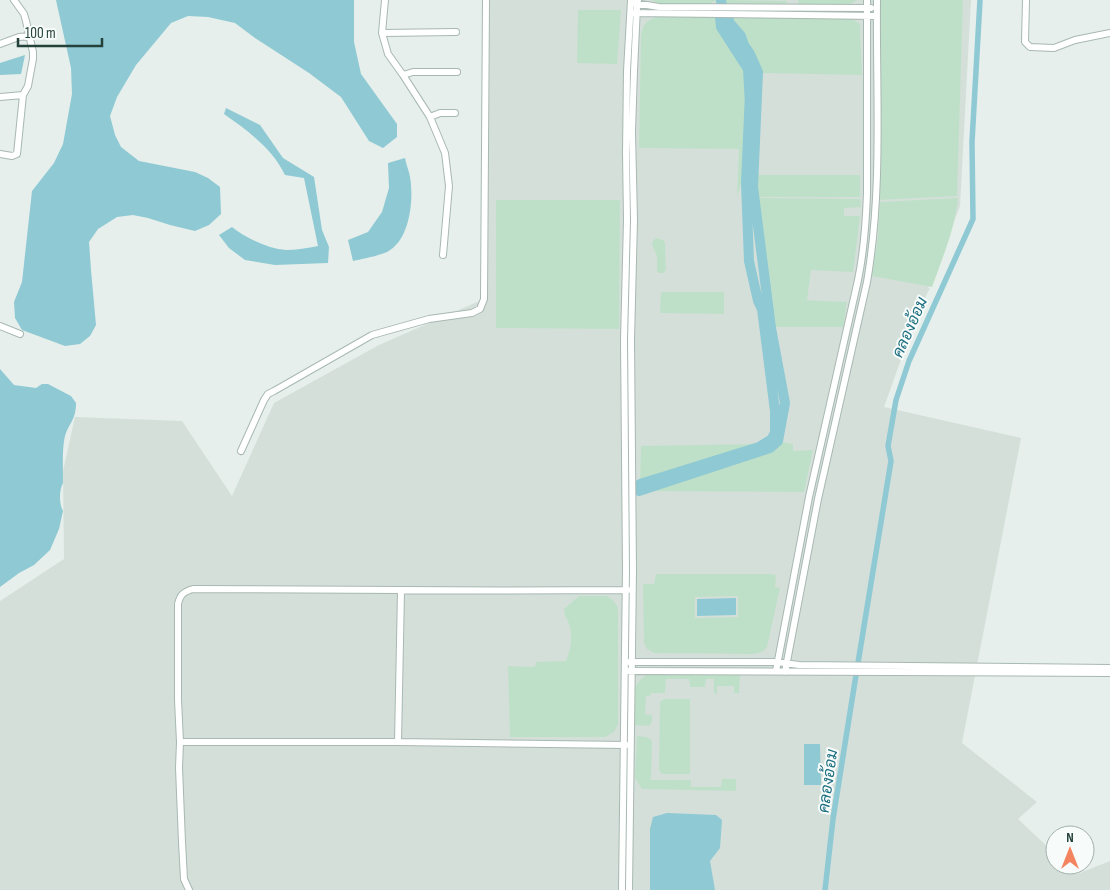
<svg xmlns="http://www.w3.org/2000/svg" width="1110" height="890" font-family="'Sofia Sans Condensed',Sarabun,sans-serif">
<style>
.built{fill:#d4dfda}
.green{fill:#bfe0c8;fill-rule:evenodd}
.water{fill:#8ec9d4}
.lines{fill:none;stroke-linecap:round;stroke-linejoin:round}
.canal{stroke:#8ec9d4;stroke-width:5.5}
.river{stroke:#8ec9d4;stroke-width:10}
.minor-casing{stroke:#a8b8b2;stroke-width:8}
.minor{stroke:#fff;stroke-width:6}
.labels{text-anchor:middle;stroke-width:4;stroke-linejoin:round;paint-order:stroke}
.water-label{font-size:16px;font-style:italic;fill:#1c6f80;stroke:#f7fbf9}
</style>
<rect width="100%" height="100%" fill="#e6efeb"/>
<path class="built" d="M486,0H971L960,206L928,288H930L919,310L909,337L884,407L1021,438L962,743L1037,802L1018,819L1055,854V865H1067L1077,874L1110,861V890H0V601L64,559L63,471L75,417L182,421L232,496L274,403L379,345L484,299Z"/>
<path class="green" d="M652,0H718V1L712,2V4H659Z
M725,0L787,1L786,4L725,3Z
M798,0H857L850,4L799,5Z
M881,0H963L957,196L879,200Z
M578,10H621L617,64L577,63Z
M656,17H720L721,27L748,69L746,180L741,183L737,197L739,149L639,148L641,35C643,24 646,21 656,17Z
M730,17L847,18L854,20L860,24V30L862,75L761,73L754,64L750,54L744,45L741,36L729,22Z
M755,175H860V197H755Z
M755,198L860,199L861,207L844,208V216H860L853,272L811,270L807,300H799L847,302L843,327H772Z
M958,198C955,229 942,259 932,287L872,276L878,237L880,202Z
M496,200H620L619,329L496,328Z
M656,238L663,240L665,243L666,270L663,273H659L657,271V256L652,245L653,241Z
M661,292H724V314L660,313Z
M775,432L772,439L761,447L640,483L641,446L755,444L768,440Z
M778,441L793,444V451L813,450L804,492L640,491L759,452L770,448Z
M656,574H772L776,575L775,587L780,588L767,647L762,652L753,654L654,653L647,649L644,643L643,584H654ZM738,596V617L695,618V597Z
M579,596H607L613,600L618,608V724L614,732L605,737H510L508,666L535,667L536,662L566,661C571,650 573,636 569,624C567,617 565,619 564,609Z
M648,674L740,675L739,693H734V686H717V694L714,693V679H706L705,687H690L689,679H666L665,693H651L650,696H646L645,714L652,715V722L649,726L634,725L635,687L641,679Z
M664,699H690V774H662L659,770L660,702Z
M637,736L647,737L652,741L651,780H691V787H721L722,779H736V791L642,789L635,778Z"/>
<path class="water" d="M56,0H354V42L361,74L397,124V137L383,148L369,141L341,97L309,73L255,38L235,23L208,17L188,16L171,23L136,65L117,97L110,116L115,135L121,147L139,161L195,172L208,178L220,187L221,214L209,225L195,231L170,225L148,218L133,215L117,217L98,229L89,242L91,270L96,325L90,336L80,344L65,346L22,330L15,318L14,302L22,282L32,191L54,163L63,144L72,94L71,68Z
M25,55L21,74L0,75V63Z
M226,108L260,125L283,158L314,177L322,230L329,247L328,263L275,265L245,260L229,248L219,235L232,227C246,238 268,249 286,250C296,250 308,248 318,246L304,178L285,175C273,149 247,130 224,114Z
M405,158C406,164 409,171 410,177C414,200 410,240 387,252C378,256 362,259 353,261L348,240L368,232L382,212L389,188L388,163Z
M0,369L14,385L36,388L42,384H48L71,396L76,403C76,420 69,423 65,436C62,448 63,470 63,483C59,490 59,504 63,511L59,529L50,550L34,565L19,573L0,587Z
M736,598V615L697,616V599Z
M804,744H820L821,785H804Z
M667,813L716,815L722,820L720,848L710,861L715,890H650V829L653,817Z"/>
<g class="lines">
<path class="canal" d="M857,669L891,461L888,446L896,400L909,361L973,219L972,142L980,0
M825,890L833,819L856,675"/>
<path class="river" d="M721,0L726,28L751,70L746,183L749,261L758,301L762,309L775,411V432L772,439L759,447L640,484L639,491L761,451L770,448L778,441L785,403L771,328L753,187L758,72L750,54L744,45L741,36L728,21L729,18L720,17L721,27L748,69L750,105"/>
<defs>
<path id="minor" d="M385,0L382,33L388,54L403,75L430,117L445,153L449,186L443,255
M1026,0L1025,42L1030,47L1054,48L1075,40L1110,33
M634,3L659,7L871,8
M633,13L877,16
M382,33L456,32
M0,44L19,37L29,36
M403,75L413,72H457
M0,97L23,95
M430,117L440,113H455
M0,154L12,156L17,154L23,95L28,86L30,75L33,59V52L26,21L24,14L14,0
M0,326L20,334
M241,451L264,400L268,394L274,391L372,335L429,319L472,313L480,309L484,299L486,0
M629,662H777L799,665L1110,668
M628,671L1110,673
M776,671L809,497L858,280C864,251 866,222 867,193V0
M785,672L818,499L867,282C883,189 876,94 877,0
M180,742H398L626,745
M398,742L401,591
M189,890L184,879L182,842L179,768L180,742L178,700V604C180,595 183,592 193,589C338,590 483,591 628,590
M622,890L626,570L624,340L627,220L626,153L627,71L631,0
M629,890L633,570L631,340L634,220L632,132L634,71L637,6L638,0"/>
</defs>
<use href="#minor" class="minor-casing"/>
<use href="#minor" class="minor"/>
</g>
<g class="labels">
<g class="water-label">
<text transform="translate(909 327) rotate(-66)" y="6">คลองอ้อม</text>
<text transform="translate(827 781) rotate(-82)" y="6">คลองอ้อม</text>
</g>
</g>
<g transform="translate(1070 850)"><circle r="24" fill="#f7fbf9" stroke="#a3b1ad"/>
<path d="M0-4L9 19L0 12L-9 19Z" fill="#f4845f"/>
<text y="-8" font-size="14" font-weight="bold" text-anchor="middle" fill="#24423a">N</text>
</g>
<path d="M18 38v8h84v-8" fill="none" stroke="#24423a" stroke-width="2.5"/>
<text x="25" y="38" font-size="15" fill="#24423a" stroke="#f7fbf9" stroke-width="4" paint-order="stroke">100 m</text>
</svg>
